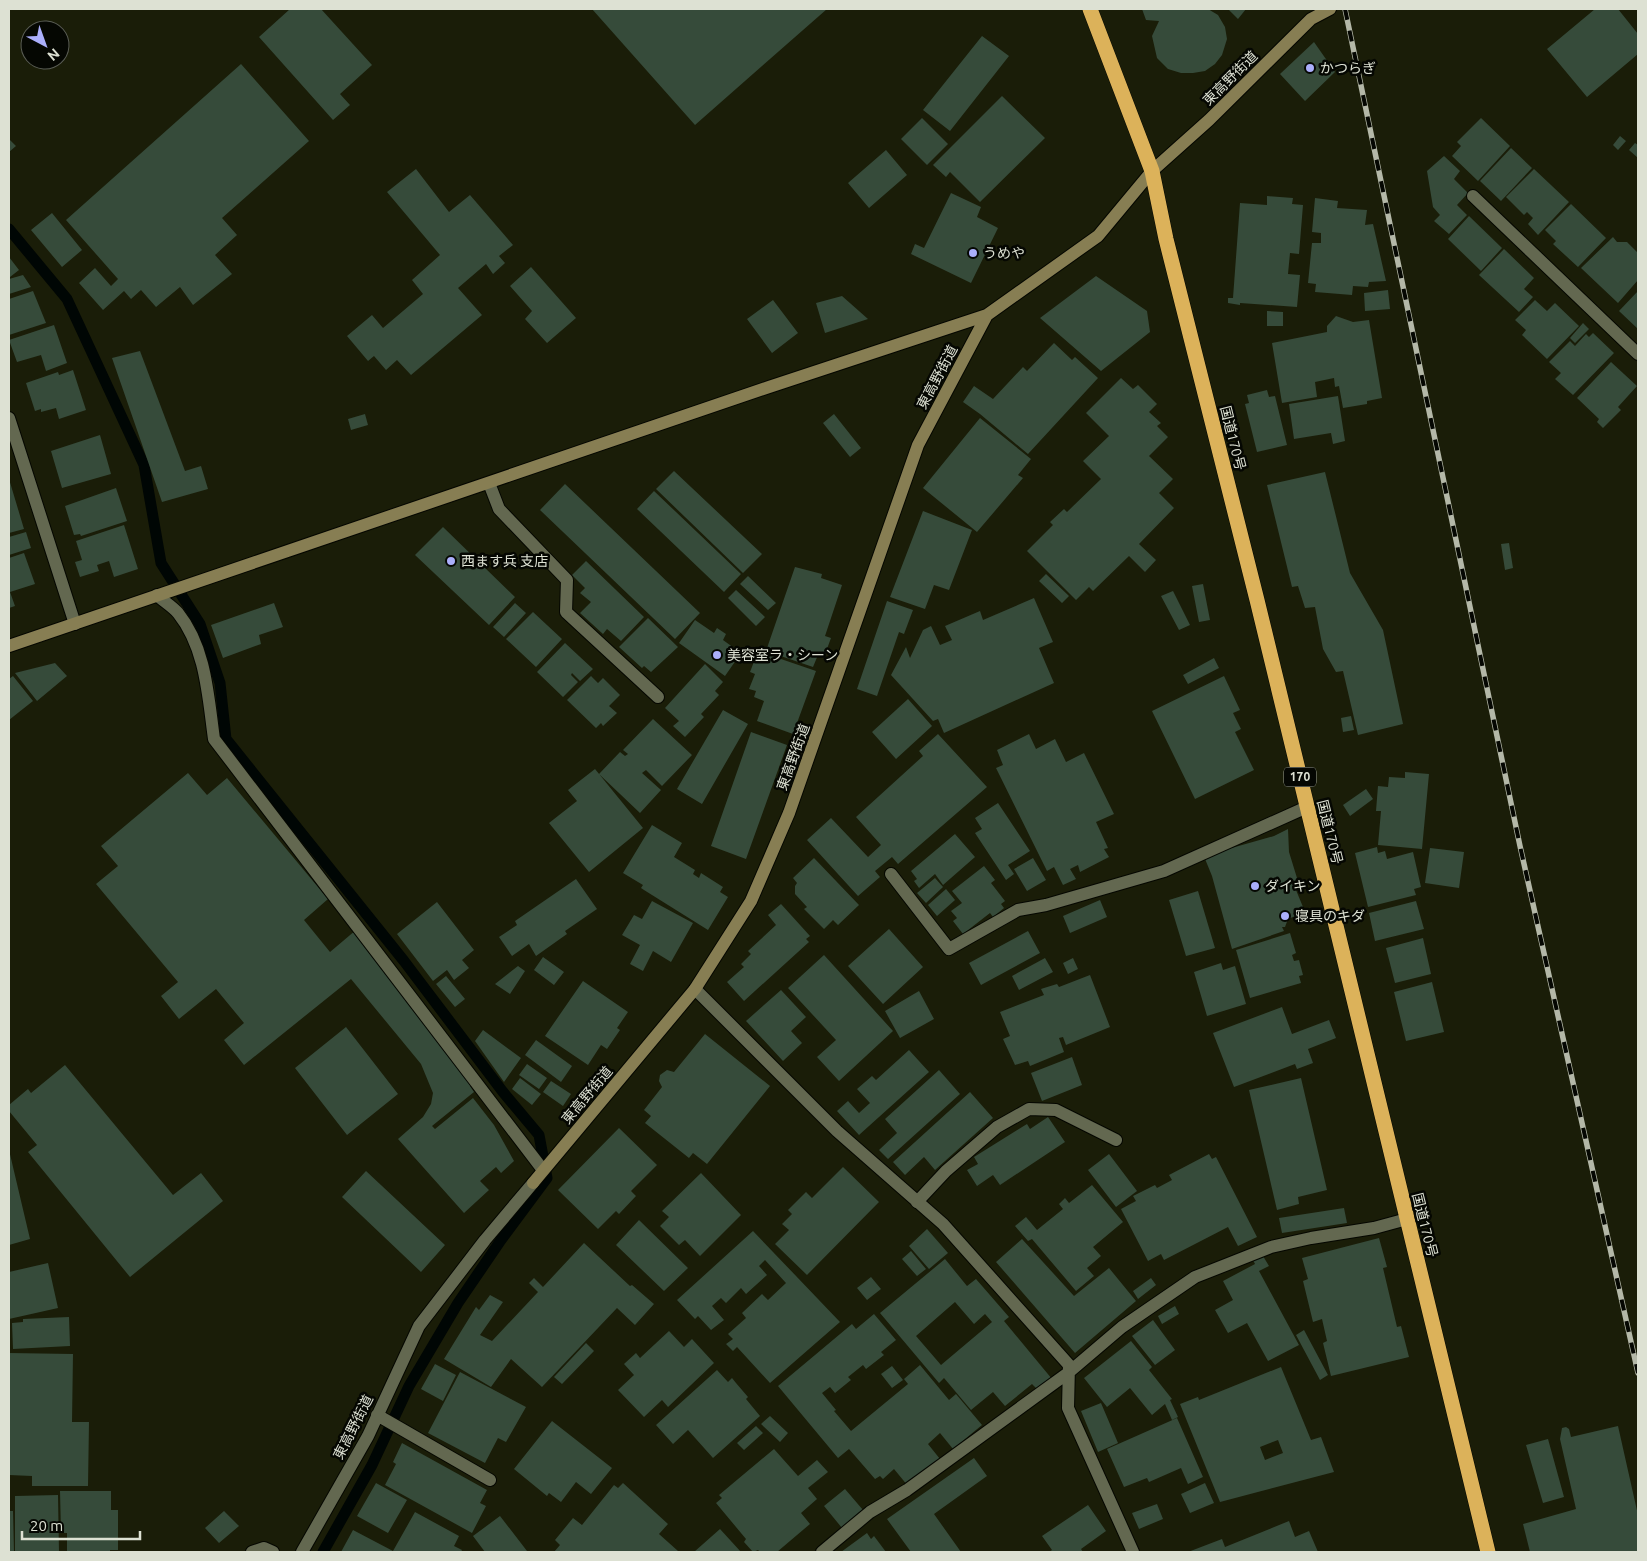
<svg xmlns="http://www.w3.org/2000/svg" width="1647" height="1561" font-family="Ubuntu,'Noto Sans JP',sans-serif">
<style>
.lines{fill:none;stroke-linecap:round;stroke-linejoin:round}
.stream{stroke:#000604;stroke-width:11}
.building{fill:#364b3a;fill-rule:evenodd}
.lane-casing{stroke:#050700;stroke-width:14}
.street-casing{stroke:#050700;stroke-width:14}
.secondary-casing{stroke:#050700;stroke-width:14}
.highway-casing{stroke:#050700;stroke-width:16}
.lane{stroke:#636850;stroke-width:12}
.street{stroke:#636850;stroke-width:12}
.secondary{stroke:#877e53;stroke-width:12}
.highway{stroke:#dcb25a;stroke-width:15}
.rail-casing{stroke:#b4b8a8;stroke-width:5.5}
.rail{stroke:#050702;stroke-width:4;stroke-dasharray:11;stroke-linecap:butt}
.poi-dot{fill:#abaffb;stroke:#050702;stroke-width:2}
.labels{text-anchor:middle;stroke-width:5;stroke-linejoin:round;paint-order:stroke}
.shield{fill:#050702;stroke:#9ca094;stroke-width:1}
.shield-label{font-size:12px;font-weight:bold;fill:#dde1d3}
.poi-label{font-size:14px;fill:#dde1d3;stroke:#050702;text-anchor:start}
.street-label{font-size:14px;fill:#dde1d3;stroke:#050702}
</style>
<rect width="100%" height="100%" fill="#1a1d08"/>
<g class="lines">
<path class="stream" d="M9,229L67,299L144,465L161,563L200,624L220,683L226,739L404,961L503,1092L539,1135L547,1178L501,1240L458,1303L409,1386L372,1465L323,1552"/>
</g>
<path class="building" d="M290,9H321L372,65L340,94L350,105L333,120L259,37Z
M592,9H827L695,125Z
M1142,9H1208L1218,15L1225,27L1227,39L1222,55L1215,64L1205,71L1193,73H1181L1168,69L1157,58L1152,36L1159,21L1146,20Z
M1228,9H1246L1238,19Z
M1595,9H1618L1638,34V54L1587,97L1547,49Z
M982,36L1009,56L950,131L923,110Z
M1314,42L1335,72L1305,101L1280,74Z
M241,64L309,141L222,218L237,235L215,255L232,274L193,305L180,287L156,307L141,290L131,299L124,291L103,310L79,283L95,268L111,286L118,279L66,220Z
M1002,96L1045,138L980,202L950,172L946,177L933,165Z
M922,118L948,144L927,165L901,139Z
M1481,118L1510,146L1478,181L1452,156L1461,146L1457,142Z
M1620,136L1626,141L1618,150L1613,145Z
M9,139L16,146L9,152Z
M1635,143L1638,145V158L1629,150Z
M1511,148L1532,168L1501,201L1480,181Z
M886,150L907,175L869,208L848,183Z
M1444,156L1460,171L1454,179L1468,193L1457,205L1467,215L1449,234L1434,221L1440,215L1433,207L1427,171Z
M416,169L449,212L470,195L513,245L499,256L505,263L493,274L486,264L458,288L482,315L411,375L397,360L386,370L374,356L368,361L347,336L372,315L383,328L423,294L412,280L440,255L387,192Z
M1534,169L1569,202L1538,235L1528,224L1533,218L1527,212L1524,215L1506,197Z
M951,193L981,207L977,217L998,228L971,283L911,254L915,244L924,248Z
M1267,196L1293,198L1292,204L1303,205L1299,254L1290,253L1288,274L1300,275L1297,307L1240,303V305L1228,303V298H1233L1240,203L1267,205Z
M1315,198L1338,201L1337,208L1367,210L1365,225L1373,224L1386,281L1369,282L1368,287L1353,286L1352,295L1315,292L1316,284L1308,283L1312,243H1321V233L1312,232Z
M1571,204L1606,238L1578,267L1553,244L1556,241L1545,230Z
M52,213L82,250L62,267L31,230Z
M1469,216L1502,248L1481,271L1448,239Z
M1613,237L1617,242H1627L1638,253V280L1618,303L1581,268Z
M1504,249L1534,278L1524,289L1533,297L1519,312L1479,275Z
M9,257L19,270L10,277L9,276Z
M531,267L576,318L547,343L525,319L532,311L510,286Z
M23,275L31,287L9,294V279Z
M1096,276L1147,311L1150,332L1101,371L1040,318Z
M1388,290L1390,309L1365,311L1364,293Z
M33,291L46,323L9,335V299Z
M1638,291V329L1619,311Z
M842,296L868,319L825,333L816,303Z
M773,300L798,333L772,353L747,319Z
M1535,300L1547,311L1555,303L1579,326L1547,359L1522,335L1526,330L1515,320Z
M1267,311L1283,312V326H1267Z
M1336,316L1353,322L1369,320L1382,398L1367,401V404L1343,408L1339,386L1335,387L1334,378L1315,382L1317,397L1282,403L1272,343L1327,332V326Z
M1583,323L1589,329L1575,343L1570,338Z
M54,325L67,363L46,371L41,355L17,362L9,340Z
M1593,333L1614,353L1573,395L1555,379L1561,373L1549,362L1570,341L1575,346L1586,334L1589,337Z
M1054,343L1072,360L1075,357L1098,378L1028,454L980,414L963,402L974,386L993,399L1023,367L1027,371Z
M140,351L185,471L201,466L208,489L162,502L112,358Z
M1611,362L1637,386L1618,407L1621,410L1603,428L1597,422L1599,419L1577,398Z
M73,370L86,410L59,419L56,408L41,412V409L35,411L26,383L58,372L59,375Z
M1121,378L1133,389L1138,385L1157,404L1149,412L1161,423L1157,426L1168,437L1149,456L1173,479L1159,493L1174,508L1139,544L1156,560L1145,572L1129,556L1093,591L1089,587L1076,600L1027,551L1053,525L1050,522L1064,509L1067,512L1101,479L1083,461L1109,436L1086,413Z
M1267,390L1269,397L1275,396L1287,445L1257,452L1245,404L1249,403L1247,395Z
M1338,396L1345,441L1333,444L1331,433L1294,439L1289,404Z
M365,414L368,425L351,430L348,419Z
M834,414L861,448L850,457L823,423Z
M980,418L1031,459L1018,475L1023,478L977,532L923,488Z
M100,435L111,474L62,488L51,451Z
M674,471L762,554L743,573L656,489Z
M1325,472L1350,573L1383,630L1403,724L1358,735L1343,671L1336,672L1323,649L1315,607L1305,608L1298,586L1292,587L1267,485Z
M9,479L24,529L9,533Z
M565,484L700,613L675,639L540,510Z
M116,488L127,521L81,536L80,534L74,535L65,506Z
M654,491L741,574L724,592L637,509Z
M923,511L972,530L949,590L934,585L925,609L890,597Z
M124,525L138,569L114,577L109,561L97,565L99,571L80,577L75,562L82,560L76,541Z
M443,527L515,597L489,625L415,555Z
M26,532L31,548L9,555V537Z
M1509,543L1513,568L1505,570L1501,544Z
M24,553L35,584L10,592L15,606L9,608V558Z
M586,561L644,617L621,641L607,629L603,634L580,613L591,602L580,593L585,588L572,575Z
M795,567L822,574L821,578L842,585L825,636L831,638L824,657L818,655L813,667L766,651Z
M1046,574L1069,596L1062,603L1039,581Z
M748,576L776,603L768,610L740,584Z
M1203,584L1210,620L1199,622L1192,586Z
M736,590L765,617L756,626L728,598Z
M1173,591L1190,625L1179,630L1161,596Z
M1034,598L1053,642L1039,648L1054,683L944,733L938,719L933,721L891,675L906,647L910,658L923,630L931,626L940,645L952,640L945,626L980,611L983,620Z
M887,601L913,610L904,634L899,632L877,696L857,689Z
M274,603L283,627L259,635L261,644L223,658L211,625Z
M515,603L526,613L504,637L493,627Z
M533,612L562,639L536,667L506,639Z
M648,618L678,647L651,672L644,666L642,668L619,647Z
M695,620L714,633L717,628L726,634L723,640L741,653L725,676L679,643Z
M565,643L593,669L580,681L572,673L571,675L578,682L563,697L537,672Z
M758,651L816,671L793,734L757,721L764,701L754,697L756,691L749,689L755,674L750,672Z
M1214,658L1219,668L1188,684L1183,675Z
M55,663L67,676L37,701L15,673Z
M705,664L723,682L715,691L719,695L701,714L704,717L685,737L673,726L679,721L665,708Z
M13,676L33,701L9,720V679Z
M591,676L598,683L603,678L620,695L609,706L617,713L603,726L601,723L596,728L567,700Z
M1224,676L1240,710L1233,713L1241,729L1235,732L1254,770L1195,799L1152,711Z
M908,699L932,726L896,759L872,732Z
M723,710L748,724L702,804L677,789Z
M1351,716L1354,730L1343,732L1341,718Z
M653,719L692,755L662,786L646,770L642,773L661,790L640,813L599,774L620,752L625,756L628,754L623,750Z
M751,732L787,745L746,859L711,846Z
M938,734L987,787L898,864L892,857L875,871L880,877L858,896L807,840L831,818L868,857L881,845L856,817L923,756L919,751Z
M1029,734L1036,749L1055,739L1066,762L1084,753L1114,814L1096,822L1108,848L1104,849L1109,857L1080,872L1078,865L1070,869L1076,879L1063,885L1054,867L1047,871L996,768L1003,765L997,750Z
M595,769L643,828L589,872L549,823L577,801L568,790Z
M1405,772L1429,774L1422,849L1378,845L1381,811H1376L1378,786L1388,787L1389,777L1405,778Z
M188,773L207,795L227,778L328,899L304,920L330,952L356,930L474,1082L470,1086L474,1092L432,1126L435,1129L473,1098L494,1125L514,1161L501,1173L496,1167L480,1181L489,1190L464,1213L398,1139L423,1117L431,1104L433,1093L421,1064L351,979L244,1065L224,1040L244,1023L216,989L179,1019L161,996L178,982L96,884L118,866L101,846Z
M1366,789L1373,799L1350,816L1343,805Z
M998,803L1030,851L1008,865L1014,874L1006,880L975,833L982,829L975,818Z
M652,825L682,843L674,857L695,870L693,874L699,878L701,873L723,887L720,892L728,897L708,930L644,890L641,888L643,885L623,873Z
M1288,829L1289,852L1297,878L1295,882L1296,890L1303,907L1298,915L1288,919L1285,927H1282L1284,931L1232,949L1212,876L1203,854L1228,849L1274,836Z
M955,834L975,857L943,885L935,874L919,888L914,881L917,879L911,871Z
M1377,847L1378,853L1385,851L1387,859L1413,852L1421,887L1414,889L1416,895L1368,907L1355,853Z
M1430,848L1464,852L1459,888L1425,883Z
M814,858L859,905L838,925L833,920L824,929L804,909L807,907L795,894V886L797,883L793,878Z
M1033,858L1046,880L1027,891L1014,869Z
M984,866L995,880L991,883L1005,901L1001,904L1004,908L993,917L990,913L963,934L953,921L957,918L951,911L962,903L952,891Z
M935,878L943,887L926,903L917,893Z
M576,879L597,909L565,931L567,934L536,956L529,944L512,956L499,937L517,925L515,921Z
M946,889L955,900L937,916L928,905Z
M1198,891L1215,948L1186,956L1169,900Z
M1100,900L1107,917L1070,933L1063,916Z
M652,901L693,923L671,962L653,951L643,971L630,964L640,945L622,935L634,915L642,919Z
M1416,901L1424,929L1375,941L1369,913Z
M437,902L474,950L462,960L469,968L454,980L447,970L433,981L397,934Z
M781,904L810,936L806,939L809,942L744,1001L727,982L744,967L741,964L751,954L748,951L776,925L768,915Z
M889,929L923,967L883,1004L848,966Z
M1028,931L1040,953L981,985L969,963Z
M1290,933L1296,953L1292,955L1294,961L1299,960L1303,975L1299,976L1301,983L1250,998L1236,950Z
M1423,938L1431,974L1395,983L1386,948Z
M824,955L893,1031L839,1081L817,1057L836,1040L788,988Z
M543,957L564,972L554,985L534,970Z
M1045,958L1053,972L1019,990L1012,976Z
M1073,958L1078,969L1068,974L1063,963Z
M1221,963L1223,970L1235,966L1246,1004L1207,1016L1194,972Z
M518,966L525,971L510,994L495,984Z
M1090,975L1110,1027L1066,1045L1063,1037L1059,1038L1064,1052L1030,1066L1028,1061L1015,1065L1003,1039L1010,1036L1000,1012L1044,995L1041,989L1044,988L1057,984L1059,987Z
M446,976L465,999L455,1007L436,984Z
M583,981L628,1012L617,1028L620,1030L607,1049L601,1045L588,1065L545,1036Z
M1432,982L1444,1032L1406,1041L1394,992Z
M781,990L806,1017L791,1031L802,1043L783,1061L746,1021Z
M919,991L934,1019L900,1038L885,1011Z
M1282,1007L1292,1034L1329,1020L1336,1038L1308,1049L1313,1063L1297,1069L1295,1064L1234,1087L1213,1033Z
M346,1027L398,1094L347,1135L295,1068Z
M483,1030L521,1058L504,1082L475,1041Z
M705,1034L770,1086L707,1164L693,1153L689,1158L645,1123L651,1116L644,1110L662,1087L659,1081L660,1075L667,1070L674,1072Z
M536,1040L572,1066L561,1082L525,1055Z
M909,1050L929,1072L859,1135L837,1111L848,1101L859,1113L870,1103L857,1089L872,1076L876,1080Z
M1072,1057L1082,1085L1042,1101L1031,1073Z
M527,1064L547,1078L539,1089L519,1075Z
M65,1065L173,1195L201,1173L223,1201L130,1277L28,1152L37,1145L9,1111V1105L28,1089L31,1093Z
M939,1070L960,1094L888,1159L879,1150L897,1133L885,1119Z
M520,1078L541,1094L532,1105L512,1089Z
M1301,1078L1327,1190L1298,1197L1299,1204L1277,1210L1249,1090Z
M551,1081L571,1094L563,1106L543,1092Z
M970,1092L993,1118L935,1170L924,1157L905,1175L893,1162Z
M1048,1117L1065,1142L1000,1185L993,1175L977,1186L967,1170L978,1164L974,1157L1027,1124L1030,1129Z
M619,1128L657,1165L631,1191L636,1196L619,1214L616,1211L598,1229L558,1190Z
M9,1150L30,1239L9,1245Z
M1109,1154L1137,1191L1116,1207L1088,1170Z
M1209,1154L1212,1159L1216,1157L1257,1237L1238,1246L1228,1227L1164,1260L1161,1254L1148,1261L1121,1209L1136,1201L1133,1196L1155,1185L1157,1188L1172,1180L1169,1175Z
M843,1167L879,1202L807,1275L775,1244L789,1230L782,1224L792,1214L788,1210L806,1192L812,1198Z
M366,1171L445,1245L421,1272L342,1197Z
M701,1173L741,1215L700,1256L685,1240L679,1245L660,1226L669,1217L662,1211Z
M1092,1185L1123,1222L1093,1247L1101,1256L1087,1268L1094,1276L1076,1291L1032,1239L1028,1241L1015,1226L1026,1217L1037,1230L1063,1209L1059,1204L1065,1198L1069,1203Z
M1344,1208L1347,1223L1282,1233L1279,1218Z
M639,1220L688,1268L664,1291L616,1245Z
M927,1229L948,1253L929,1269L909,1246Z
M753,1231L840,1322L770,1383L737,1347L733,1351L726,1344L733,1339L728,1334L746,1318L742,1313L762,1294L768,1300L786,1283L765,1260L759,1266L767,1275L746,1294L741,1288L726,1303L721,1298L712,1306L724,1320L711,1330L698,1316L695,1319L677,1300Z
M1379,1238L1387,1267L1383,1268L1397,1327L1401,1326L1409,1357L1331,1376L1323,1343L1327,1341L1322,1319L1313,1322L1303,1281L1308,1279L1302,1258Z
M1022,1239L1074,1296L1109,1268L1136,1301L1075,1353L996,1262Z
M584,1243L630,1286L632,1285L654,1304L635,1325L617,1308L542,1387L511,1359L491,1387L444,1359L476,1307L479,1310L490,1295L503,1302L480,1335L492,1341L538,1292L529,1283L534,1278L543,1287Z
M911,1251L926,1269L917,1276L902,1259Z
M1263,1256L1269,1266L1259,1271L1299,1345L1268,1361L1247,1323L1228,1333L1215,1310L1233,1300L1223,1281L1255,1264L1253,1260Z
M945,1259L967,1286L976,1279L1009,1317L1004,1321L1052,1379L1038,1390L1032,1384L1005,1406L993,1392L971,1410L944,1378L939,1383L880,1313ZM955,1302L974,1324L985,1314L992,1322L941,1365L916,1336Z
M48,1263L58,1308L9,1319V1272Z
M871,1277L881,1289L867,1300L857,1288Z
M1151,1278L1156,1285L1138,1299L1133,1291Z
M1175,1306L1179,1314L1162,1324L1158,1316Z
M874,1314L896,1340L881,1352L884,1355L866,1369L863,1365L848,1377L851,1380L835,1393L830,1387L822,1393L836,1410L834,1411L851,1431L908,1384L904,1379L920,1365L949,1400L956,1394L982,1425L953,1449L940,1433L928,1444L940,1459L908,1486L894,1469L883,1479L880,1476L875,1479L849,1449L838,1458L778,1386L852,1324L856,1329Z
M69,1317L70,1346L13,1349L12,1323L23,1322V1319Z
M1153,1320L1175,1350L1155,1365L1132,1336Z
M1304,1330L1328,1375L1320,1380L1296,1335Z
M669,1331L684,1347L692,1339L714,1363L668,1407L662,1400L644,1417L618,1390L634,1375L624,1364L636,1353L640,1358Z
M1131,1341L1152,1367L1149,1370L1172,1399L1170,1400L1178,1417L1172,1420L1165,1404L1152,1415L1130,1388L1107,1407L1084,1378Z
M586,1343L594,1351L562,1384L554,1377Z
M9,1353L73,1354L72,1422H89L88,1486H32V1476L9,1475Z
M435,1364L456,1375L443,1401L421,1389Z
M892,1366L903,1380L892,1388L881,1374Z
M1281,1367L1311,1440L1321,1437L1334,1472L1220,1502L1180,1404L1198,1397L1199,1400ZM1278,1440L1283,1453L1265,1460L1260,1447Z
M717,1370L728,1382L732,1378L736,1383L748,1397L746,1399L760,1416L713,1458L688,1430L673,1444L656,1425Z
M460,1372L526,1407L506,1442L498,1438L485,1463L428,1433Z
M1101,1403L1118,1443L1098,1452L1081,1411Z
M770,1416L788,1433L780,1442L761,1424Z
M1177,1418L1203,1477L1188,1484L1181,1468L1149,1482L1147,1478L1124,1487L1107,1449Z
M552,1421L612,1468L591,1494L576,1482L561,1502L549,1493L547,1496L514,1469Z
M756,1426L763,1433L744,1450L737,1443Z
M1618,1426L1638,1515V1552H1530L1523,1524L1576,1509L1560,1439L1562,1428L1566,1427L1569,1429L1571,1437Z
M1548,1439L1564,1497L1543,1503L1526,1445Z
M402,1443L487,1490L480,1503L486,1506L472,1533L385,1485L396,1464L393,1462Z
M774,1449L798,1476L817,1460L828,1472L808,1488L817,1499L801,1513L810,1524L777,1552H760L758,1550L753,1552L744,1542L746,1539L716,1503L722,1498L719,1495Z
M974,1458L987,1476L934,1514L961,1552H911L887,1519Z
M376,1483L407,1500L388,1533L357,1516Z
M623,1483L668,1524L659,1534L678,1551L677,1552H554L560,1545L555,1540L573,1518L582,1525L614,1485L618,1488Z
M1205,1483L1214,1503L1190,1513L1181,1494Z
M845,1489L863,1510L842,1528L824,1506Z
M60,1491H111V1510H118V1550H110V1552H67V1533H61Z
M58,1495L59,1552H15V1496Z
M1157,1504L1163,1519L1139,1529L1132,1513Z
M1088,1505L1106,1531L1081,1549L1083,1552H1049L1052,1550L1042,1536Z
M9,1511H13L14,1552H9Z
M224,1511L239,1526L219,1543L205,1528Z
M415,1512L459,1536L454,1546L462,1550L461,1552H341L353,1530L393,1551Z
M500,1516L527,1551L526,1552H485L473,1536Z
M1289,1521L1295,1537L1309,1531L1318,1552H1188L1222,1539L1225,1547Z
M720,1529L741,1552H694Z
M867,1533L871,1539L874,1536L886,1552H841Z"/>
<g class="lines">
<defs>
<path id="lane" d="M489,483L499,509L567,580L566,612L658,697
M917,1202L946,1171L997,1127L1029,1109L1056,1110L1116,1140"/>
<path id="street" d="M1473,196L1638,354
M9,418L75,624
M157,595C163,601 172,606 178,613C206,648 208,696 214,739L543,1170
M891,874L949,949L1018,910L1046,905L1164,871L1307,807
M695,989L837,1131L943,1224L1069,1365L1068,1408L1133,1552
M377,1415L490,1480
M252,1552L264,1548L273,1552
M302,1552L368,1436L419,1326L485,1240L533,1183
M822,1552L870,1512L907,1490L1068,1373L1122,1327L1195,1277L1271,1247L1311,1238L1374,1228L1407,1219"/>
<path id="secondary" d="M9,646L769,387L987,315
M533,1183L695,989L751,901L789,813L918,445L987,315L1098,236L1152,171L1209,120L1311,19L1330,9"/>
<path id="highway" d="M1090,9L1152,171L1166,239L1257,600L1488,1552"/>
</defs>
<use href="#lane" class="lane-casing"/>
<use href="#street" class="street-casing"/>
<use href="#secondary" class="secondary-casing"/>
<use href="#highway" class="highway-casing"/>
<use href="#lane" class="lane"/>
<use href="#street" class="street"/>
<use href="#secondary" class="secondary"/>
<use href="#highway" class="highway"/>
<defs>
<path id="rail" d="M1345,9L1520,846L1638,1373"/>
</defs>
<use href="#rail" class="rail-casing"/>
<use href="#rail" class="rail"/>
</g>
<g class="poi-dot">
<circle cx="1310" cy="68" r="5"/>
<circle cx="973" cy="253" r="5"/>
<circle cx="451" cy="561" r="5"/>
<circle cx="717" cy="655" r="5"/>
<circle cx="1255" cy="886" r="5"/>
<circle cx="1285" cy="916" r="5"/>
</g>
<g class="labels">
<rect class="shield" x="1284" y="767.5" width="32" height="19" rx="4"/>
<g class="shield-label">
<text x="1300" y="781">170</text>
</g>
<g class="poi-label">
<text x="1320" y="73">かつらぎ</text>
<text x="983" y="258">うめや</text>
<text x="461" y="566">西ます兵 支店</text>
<text x="727" y="660">美容室ラ・シーン</text>
<text x="1265" y="891">ダイキン</text>
<text x="1295" y="921">寝具のキダ</text>
</g>
<g class="street-label">
<text transform="translate(1230 78) rotate(-45)" y="5">東高野街道</text>
<text transform="translate(937 377) rotate(-62)" y="5">東高野街道</text>
<text transform="translate(1233 438) rotate(76)" y="5">国道170号</text>
<text transform="translate(793 757) rotate(-70)" y="5">東高野街道</text>
<text transform="translate(1330 832) rotate(76)" y="5">国道170号</text>
<text transform="translate(587 1095) rotate(-50)" y="5">東高野街道</text>
<text transform="translate(1425 1225) rotate(76)" y="5">国道170号</text>
<text transform="translate(353 1427) rotate(-63)" y="5">東高野街道</text>
</g>
</g>
<rect width="1647" height="1561" fill="none" stroke="#dde1d3" stroke-width="20"/>
<g transform="translate(45 45) rotate(139)"><circle r="24" fill="#050702" stroke="#5b5e56"/>
<path d="M0-4L9 19L0 12L-9 19Z" fill="#abaffb"/>
<text y="-8" font-size="14" font-weight="bold" text-anchor="middle" fill="#dde1d3">N</text>
</g>
<path d="M22 1531v8h118v-8" fill="none" stroke="#dde1d3" stroke-width="2.5"/>
<text x="30" y="1531" font-size="15" fill="#dde1d3" stroke="#050702" stroke-width="4" paint-order="stroke">20 m</text>
</svg>
